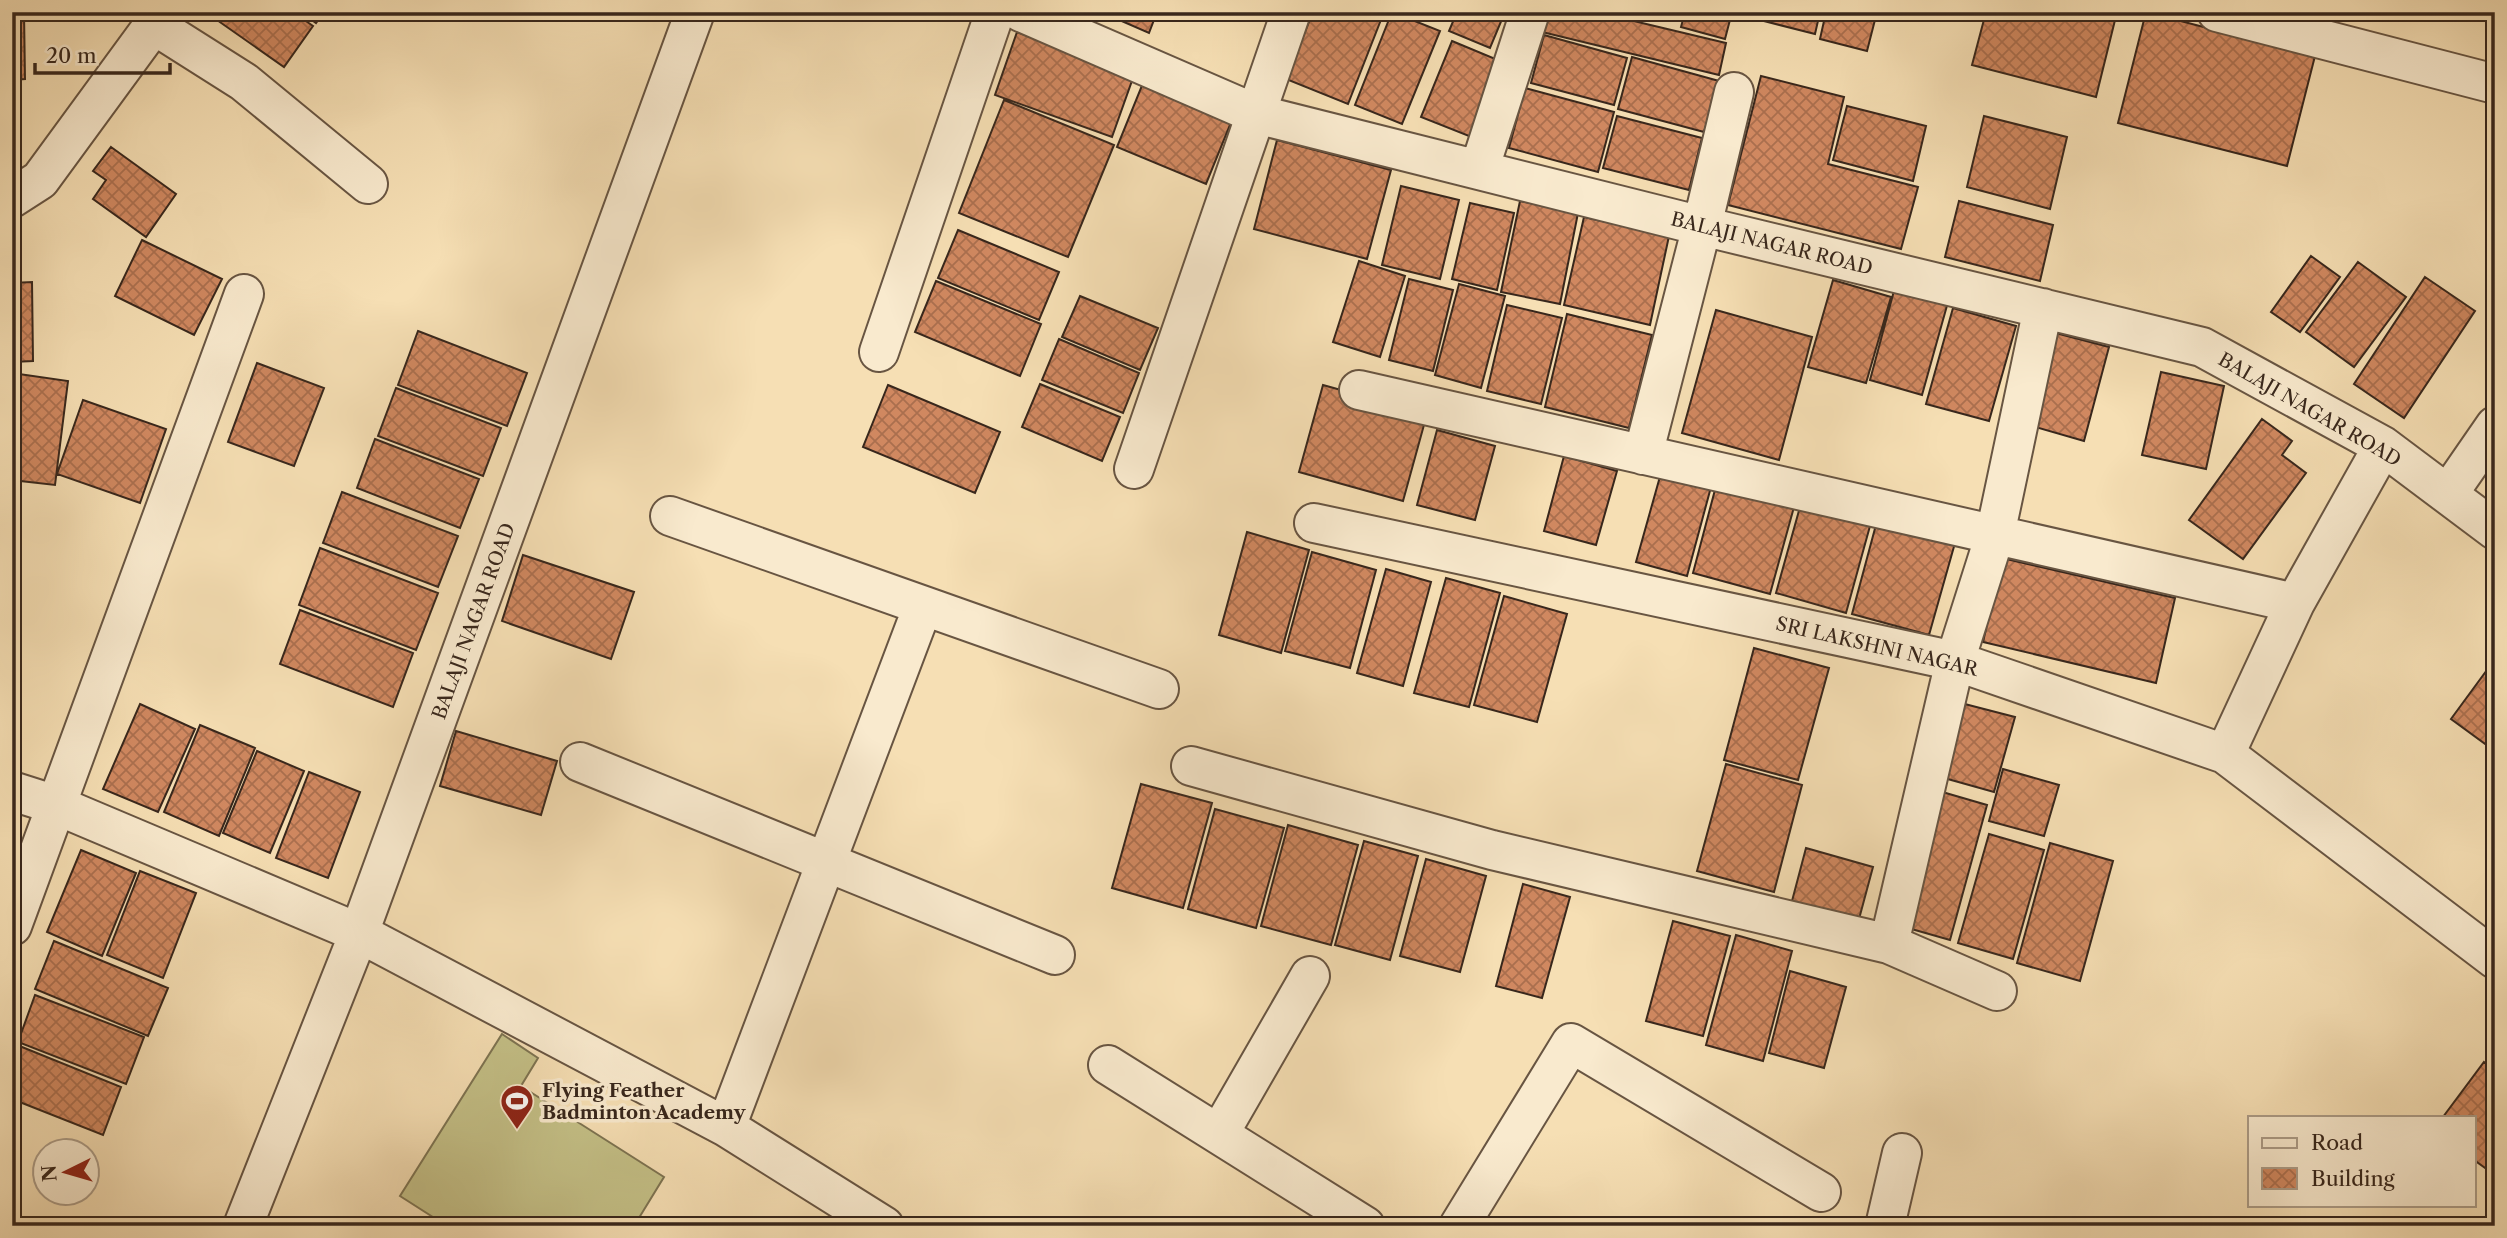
<svg xmlns="http://www.w3.org/2000/svg" width="2507" height="1238" font-family="'Libre Caslon Text',serif">
<style>
.pitch{fill:#c4c087;stroke:#7e7452;stroke-width:2}
.building{fill:url(#building-cross-hatch);stroke:#38271c;stroke-width:2}
.lines{fill:none;stroke-linecap:round;stroke-linejoin:round}
.street-casing{stroke:#685542;stroke-width:42}
.street{stroke:#f9eace;stroke-width:38}
.labels{text-anchor:middle;stroke-width:7;stroke-linejoin:round;paint-order:stroke}
.street-label{font-size:19px;fill:#38271c;stroke:#f9eace}
.poi-label{font-size:19px;font-weight:bold;fill:#38271c;stroke:#f9eace;text-anchor:start}
</style>
<defs>
<pattern id="building-cross-hatch" width="8" height="8" patternUnits="userSpaceOnUse" patternTransform="scale(1.75)"><rect width="8" height="8" fill="#d08860"/><path d="M0 0l8 8M0 8l8-8" fill="none" stroke="#aa6f4e"/></pattern>
</defs>
<rect width="100%" height="100%" fill="#f6dfb4"/>
<filter id="stains"><feTurbulence type="fractalNoise" baseFrequency=".00286" numOctaves="4"/><feColorMatrix values="0 0 0 0 .2 0 0 0 0 .09 0 0 0 0 .02 0 0 0 .5 -.17"/></filter>
<radialGradient id="worn" r=".72"><stop offset=".6" stop-color="#630" stop-opacity="0"/><stop offset="1" stop-color="#630" stop-opacity=".3"/></radialGradient>
<path class="pitch" d="M502,1034L538,1058L521,1086L664,1177L634,1226H447L400,1196Z"/>
<path class="building" d="M12,12H24L25,79L12,80Z
M293,12L313,26L284,67L207,13Z
M301,12H324L316,23Z
M1101,12H1157L1149,33Z
M1313,12H1384L1348,104L1286,79Z
M1392,12L1440,31L1402,124L1355,105Z
M1457,12H1505L1490,48L1449,31Z
M1543,12H1596L1726,43L1719,75L1538,31Z
M1685,12H1732L1725,39L1681,27Z
M1757,12H1820L1815,34L1756,19Z
M1826,12H1877L1867,51L1820,39Z
M1986,12H2117L2096,97L1972,65Z
M2146,12L2315,56L2287,166L2118,123Z
M1017,32L1134,75L1112,137L995,95Z
M1544,35L1627,58L1614,105L1531,83Z
M1452,41L1505,63L1474,138L1421,117Z
M1632,57L1719,81L1704,132L1618,109Z
M1761,76L1844,97L1828,164L1918,187L1901,249L1728,205Z
M1143,83L1232,120L1206,184L1117,147Z
M1525,88L1614,112L1598,172L1509,148Z
M1004,100L1114,145L1068,257L959,213Z
M1847,106L1926,126L1913,181L1833,160Z
M1617,116L1702,138L1689,190L1603,168Z
M1984,116L2067,137L2050,209L1967,187Z
M1277,140L1391,170L1367,259L1254,229Z
M111,147L176,194L146,237L93,199L106,180L93,171Z
M1401,186L1459,200L1440,279L1382,265Z
M1520,201L1578,213L1560,304L1501,292Z
M1959,201L2053,225L2040,281L1945,257Z
M1470,203L1514,213L1497,290L1452,279Z
M1584,217L1669,236L1650,325L1564,305Z
M958,230L1059,272L1039,320L938,278Z
M142,240L222,279L194,335L115,296Z
M2311,256L2340,277L2300,332L2271,312Z
M1359,261L1405,276L1380,357L1333,342Z
M2358,262L2406,297L2354,367L2306,332Z
M2425,277L2475,311L2404,418L2354,384Z
M1409,279L1453,290L1433,371L1389,360Z
M1833,280L1891,297L1866,383L1808,367Z
M936,281L1041,324L1020,376L915,332Z
M32,282L33,361L12,362V283Z
M1459,284L1505,296L1481,388L1435,375Z
M1895,287L1948,302L1922,395L1870,380Z
M1080,296L1158,328L1140,370L1062,337Z
M1507,305L1562,318L1541,404L1487,391Z
M1953,308L2016,326L1989,421L1926,404Z
M1716,310L1812,337L1779,460L1682,433Z
M1567,314L1652,335L1629,428L1545,407Z
M418,331L527,373L507,426L398,385Z
M2048,331L2109,347L2084,441L2025,424Z
M1059,339L1139,373L1123,413L1042,380Z
M257,363L324,388L294,466L228,442Z
M2161,372L2224,386L2206,469L2142,455Z
M12,373L68,381L55,485L12,480Z
M1040,384L1120,417L1102,461L1022,427Z
M888,385L1000,432L975,493L863,447Z
M1323,385L1427,414L1403,501L1299,472Z
M396,388L501,428L483,476L378,436Z
M83,400L166,429L140,503L57,474Z
M2262,419L2292,441L2282,455L2306,473L2243,559L2189,520Z
M1437,430L1495,446L1475,520L1417,505Z
M375,439L479,479L460,528L357,488Z
M1564,456L1617,471L1596,545L1544,531Z
M1661,473L1711,487L1687,576L1636,562Z
M1716,486L1794,507L1770,594L1693,573Z
M342,492L458,536L438,587L323,543Z
M1800,507L1870,526L1846,613L1776,593Z
M1877,521L1955,543L1929,635L1852,614Z
M1247,532L1309,550L1281,653L1219,635Z
M320,548L438,593L416,650L299,605Z
M1312,552L1376,570L1350,668L1285,651Z
M523,555L634,592L611,659L502,621Z
M2002,558L2175,598L2156,683L1983,642Z
M1386,569L1431,582L1403,686L1357,673Z
M1446,578L1500,593L1469,707L1414,693Z
M1504,596L1567,614L1537,722L1474,705Z
M300,610L413,653L393,707L280,664Z
M1754,648L1829,668L1798,780L1724,760Z
M2495,659V736L2488,746L2451,719Z
M1957,702L2015,717L1994,792L1937,776Z
M140,704L195,729L158,812L103,789Z
M200,725L255,748L219,836L164,812Z
M456,731L557,761L541,815L440,786Z
M257,751L304,771L270,853L223,833Z
M1726,764L1802,785L1774,892L1697,871Z
M2003,769L2059,785L2044,836L1989,821Z
M309,772L360,792L328,878L276,858Z
M1141,784L1212,803L1183,908L1112,888Z
M1932,789L1987,805L1950,940L1894,924Z
M1215,809L1284,828L1256,928L1188,909Z
M1288,825L1358,845L1331,945L1261,926Z
M1989,834L2044,850L2013,959L1958,943Z
M1364,841L1418,856L1390,960L1335,945Z
M2050,843L2113,861L2080,981L2017,963Z
M1806,848L1873,867L1859,919L1792,901Z
M81,850L136,873L102,956L47,932Z
M1426,859L1486,876L1460,972L1400,956Z
M140,871L196,893L163,978L107,955Z
M1523,884L1570,897L1542,998L1496,986Z
M1673,921L1730,936L1703,1036L1646,1021Z
M1736,935L1792,951L1763,1061L1706,1045Z
M54,941L168,988L148,1036L35,989Z
M1790,971L1846,987L1824,1068L1769,1053Z
M35,995L144,1037L126,1084L18,1042Z
M17,1045L121,1087L103,1135L12,1099V1056Z
M2484,1062L2495,1070V1175L2474,1160V1117H2443Z"/>
<g class="lines">
<defs>
<path id="street" d="M1021,12L1256,114L1702,226L2202,347L2383,446L2495,530
M2217,12L2495,84
M154,25L244,82L368,184
M1479,170L1530,12
M12,198L40,180L163,12
M879,352L995,12
M1359,390L2295,603
M1643,455L1702,226L1734,92
M1134,469L1291,12
M2448,494L2495,426
M670,516L1159,689
M1314,523L1955,661L2225,754L2495,959
M2225,754L2295,603L2383,446
M580,762L1055,955
M1191,766L1492,850L1889,944L1997,991
M12,791L56,805L359,933L726,1127L884,1226
M12,926L244,294
M1889,944L1955,661L1995,535L2043,308
M1108,1065L1365,1226
M726,1127L923,606
M1219,1134L1310,976
M243,1226L359,933L695,12
M1459,1226L1571,1043L1821,1192
M1885,1226L1902,1153"/>
</defs>
<use href="#street" class="street-casing"/>
<use href="#street" class="street"/>
</g>
<defs>
<symbol id="stadium-pin" viewBox="-11 -11 22 30"><path d="M0 17L-7.5 6A9.5 9.5 0 1 1 7.5 6Z" fill="#8f2418" stroke="#f9eace"/><path d="M0-5a6.5 5 0 1 0 0 10a6.5 5 0 1 0 0-10ZM-3.5-1.8h7v3.6h-7Z" fill="#fff"/></symbol>
</defs>
<g fill-rule="evenodd">
<use href="#stadium-pin" x="498" y="1082" width="38" height="52"/>
</g>
<g class="labels">
<g class="street-label">
<text transform="translate(1772 243) rotate(14)" y="7">BALAJI NAGAR ROAD</text>
<text transform="translate(2310 409) rotate(30)" y="7">BALAJI NAGAR ROAD</text>
<text transform="translate(473 621) rotate(-70)" y="7">BALAJI NAGAR ROAD</text>
<text transform="translate(1877 646) rotate(13)" y="7">SRI LAKSHNI NAGAR</text>
</g>
<g class="poi-label">
<text x="542" y="1097">Flying Feather<tspan x="542" dy="22">Badminton Academy</tspan></text>
</g>
</g>
<rect width="2507" height="1238" fill="none" stroke="#f6dfb4" stroke-width="42"/>
<rect x="14" y="14" width="2479" height="1210" fill="none" stroke="#38271c" stroke-width="3.5"/>
<rect x="21" y="21" width="2465" height="1196" fill="none" stroke="#38271c" stroke-width="2"/>
<rect x="2248" y="1116" width="228" height="91" fill="#f9eace" stroke="#ac9c87" stroke-width="2"/>
<rect x="2262" y="1138" width="35" height="10" fill="#f9eace" stroke="#ac9c87" stroke-width="2"/>
<text x="2311" y="1150" font-size="21" fill="#38271c">Road</text>
<rect x="2262" y="1168" width="35" height="21" fill="url(#building-cross-hatch)" stroke="#ac9c87" stroke-width="2"/>
<text x="2311" y="1186" font-size="21" fill="#38271c">Building</text>
<g transform="translate(66 1172) rotate(265)"><circle r="33" fill="#f9eace" stroke="#ac9c87" stroke-width="2"/>
<path d="M0-5L12 26L0 18L-12 26Z" fill="#8f2418"/>
<text y="-10" font-size="19" font-weight="bold" text-anchor="middle" fill="#38271c">N</text>
</g>
<path d="M35 63v10h135v-10" fill="none" stroke="#38271c" stroke-width="3.5"/>
<text x="46" y="63" font-size="21" fill="#38271c" stroke="#f9eace" stroke-width="5" paint-order="stroke">20 m</text>
<rect width="100%" height="100%" filter="url(#stains)"/>
<rect width="100%" height="100%" fill="url(#worn)"/>
</svg>
